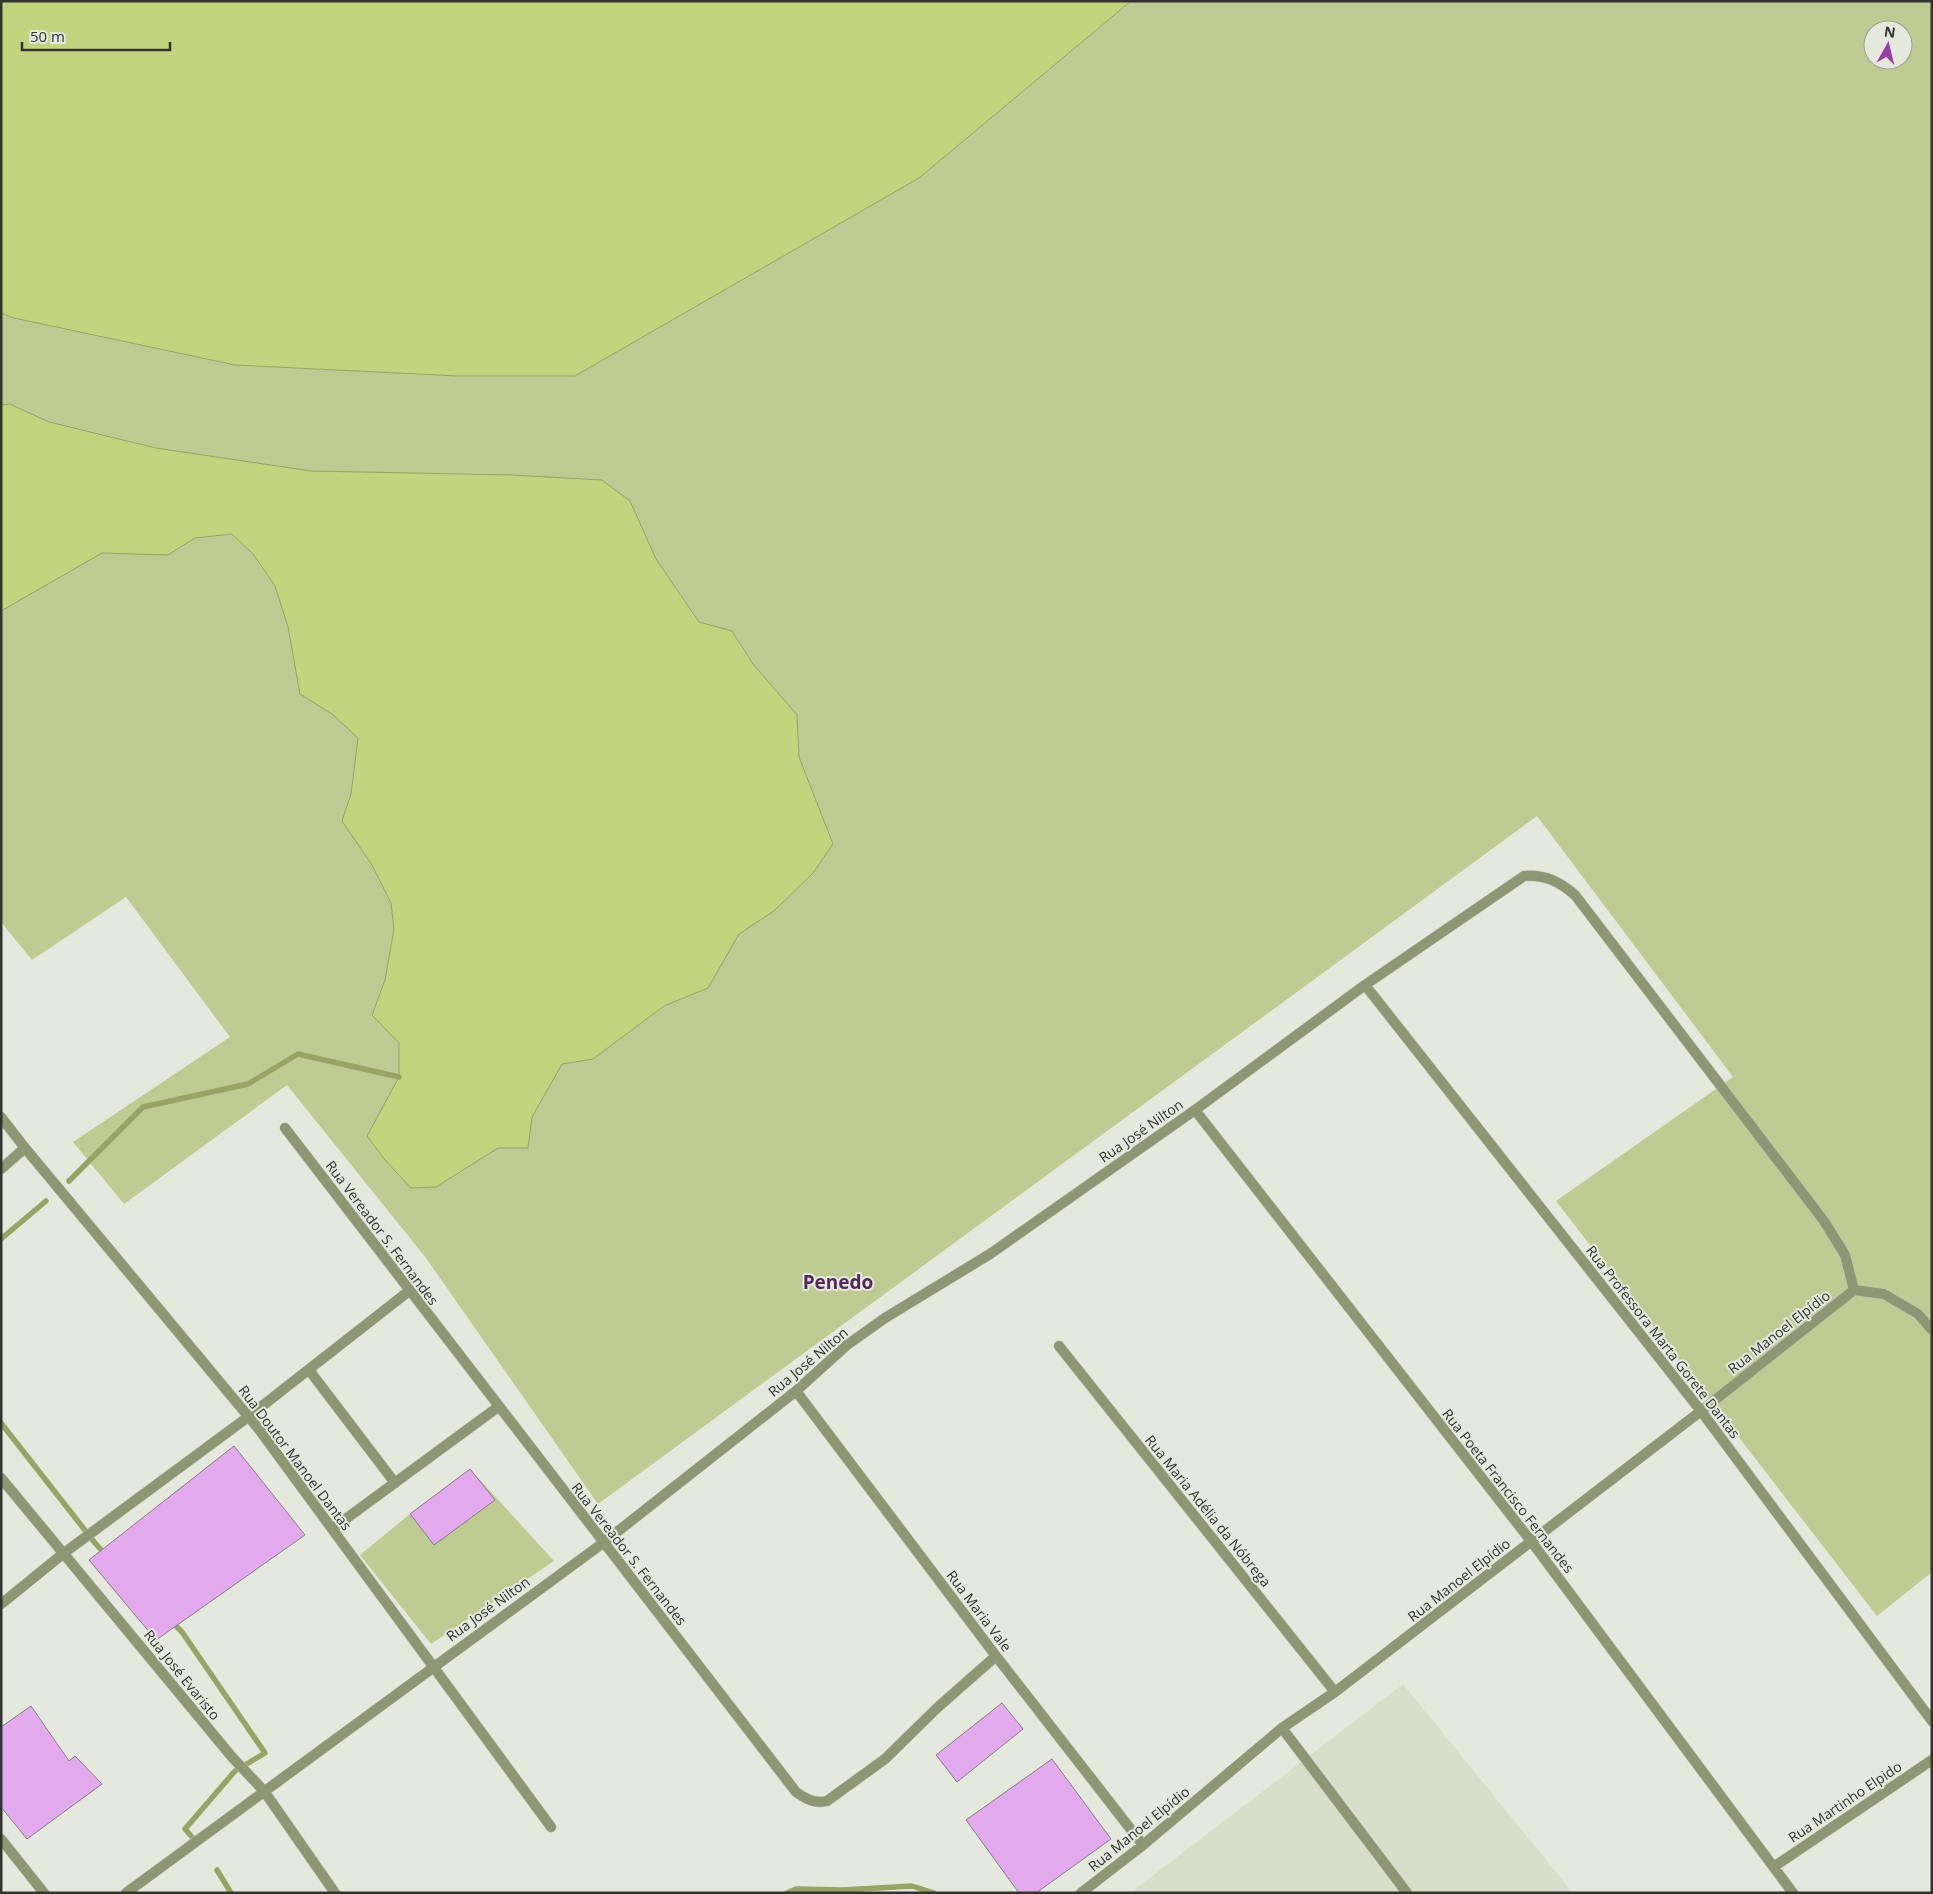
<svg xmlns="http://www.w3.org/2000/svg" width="1933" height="1894" font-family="'Open Sans',sans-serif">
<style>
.built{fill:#d9decb}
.green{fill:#becb93;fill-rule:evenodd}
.water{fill:#c2d47d;stroke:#97a466}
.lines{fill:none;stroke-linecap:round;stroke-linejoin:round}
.stream{stroke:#97a466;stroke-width:5.5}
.building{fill:#e3aaee;stroke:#867e87}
.minor-casing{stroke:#c1c4ba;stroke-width:11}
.minor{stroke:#8e9774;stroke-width:10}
.labels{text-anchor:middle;stroke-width:4;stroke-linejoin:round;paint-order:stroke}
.street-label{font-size:14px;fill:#333430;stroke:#e5e8dd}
.district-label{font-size:19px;font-weight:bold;fill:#54285c;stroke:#e5e8dd}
</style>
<rect width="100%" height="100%" fill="#e5e8dd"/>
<path class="built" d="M1403,1684L1573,1893H1130Z"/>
<path class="green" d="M1131,1H1932V1572L1877,1616L1556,1201L1733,1077L1537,816L598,1504L426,1258L287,1085L124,1204L73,1142L230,1037L126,897L32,960L1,922V313L14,318L235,365L458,376H575L919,178ZM1873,30H1903V60H1873Z
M470,1469L554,1561L431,1644L360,1555L410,1514Z"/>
<path class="water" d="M1,1H1131L919,178L575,376H458L235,365L14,318L1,313Z
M10,404L49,422L156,448L311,471L512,475L602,480L630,501L656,559L699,622L732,631L753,664L797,715L799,757L833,844L813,873L774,911L739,934L708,988L664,1006L593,1059L562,1064L532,1117L528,1148H498L436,1187L411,1188L385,1160L367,1136L399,1077V1043L372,1015L385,980L394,929L391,903L372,865L342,821L351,794L358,738L332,714L300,694L288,627L275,586L254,555L232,534L195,538L168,555L102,553L1,611V405Z"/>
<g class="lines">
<path class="stream" d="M69,1181L143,1107L248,1084L298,1054L399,1077
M1,1239L46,1201
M1,1423L95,1543L107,1556
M171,1621L182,1632L265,1753L235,1771L185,1829L192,1837
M217,1870L231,1893
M787,1893L796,1889L843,1890L912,1886L934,1893"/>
</g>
<path class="building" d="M234,1446L305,1535L156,1640L89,1560Z
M470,1469L495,1500L434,1545L410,1514Z
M1002,1703L1023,1729L957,1782L936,1755Z
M31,1706L69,1761L75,1756L102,1784L27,1839L1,1807V1727Z
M1052,1759L1111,1839L1036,1893H1019L966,1820Z"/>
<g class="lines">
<defs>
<path id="minor" d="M1365,985L1701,1411L1932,1721
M1195,1110L1531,1541L1793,1893
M1,1117L25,1148L258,1428L551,1827
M285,1128L796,1792C806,1799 815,1804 827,1801L885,1759L937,1708L996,1656
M1,1169L25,1148
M1059,1346L1335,1692
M309,1370L395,1483
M796,1391L996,1656L1143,1845
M1,1478L232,1757L264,1791L335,1893
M332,1529L498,1407
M1,1604L64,1553L248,1417L409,1291
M1282,1728L1407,1893
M1,1839L44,1893
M1775,1866L1932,1760
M126,1893L603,1543L796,1391L847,1345L885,1318L990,1254L1195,1110L1365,985L1524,876C1545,874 1560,882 1575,895L1824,1221L1845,1255L1854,1290L1884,1294L1918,1314L1932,1330
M1081,1893L1143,1845L1282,1728L1335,1692L1701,1411L1854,1290"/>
</defs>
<use href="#minor" class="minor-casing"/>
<use href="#minor" class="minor"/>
</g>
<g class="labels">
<g class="street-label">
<text transform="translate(1141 1131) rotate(-35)" y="5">Rua José Nilton</text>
<text transform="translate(382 1233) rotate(53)" y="5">Rua Vereador S. Fernandes</text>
<text transform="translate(1779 1332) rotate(-38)" y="5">Rua Manoel Elpídio</text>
<text transform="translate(1663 1342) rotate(52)" y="5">Rua Professora Marta Gorete Dantas</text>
<text transform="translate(808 1362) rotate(-40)" y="5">Rua José Nilton</text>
<text transform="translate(295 1458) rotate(53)" y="5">Rua Doutor Manoel Dantas</text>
<text transform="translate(1508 1491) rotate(52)" y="5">Rua Poeta Francisco Fernandes</text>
<text transform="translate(1208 1511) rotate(51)" y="5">Rua Maria Adélia da Nóbrega</text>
<text transform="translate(629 1554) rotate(52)" y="5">Rua Vereador S. Fernandes</text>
<text transform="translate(1459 1580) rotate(-38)" y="5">Rua Manoel Elpídio</text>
<text transform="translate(488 1609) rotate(-36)" y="5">Rua José Nilton</text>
<text transform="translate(979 1611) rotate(53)" y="5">Rua Maria Vale</text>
<text transform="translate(182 1675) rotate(51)" y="5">Rua José Evaristo</text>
<text transform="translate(1845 1802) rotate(-34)" y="5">Rua Martinho Elpido</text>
<text transform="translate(1139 1829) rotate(-39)" y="5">Rua Manoel Elpídio</text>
</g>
<g class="district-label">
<text x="838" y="1289">Penedo</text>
</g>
</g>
<rect width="1933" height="1894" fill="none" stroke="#333430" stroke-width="5"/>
<g transform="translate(1888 45) rotate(8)"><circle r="24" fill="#e5e8dd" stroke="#9ea098"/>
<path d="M0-4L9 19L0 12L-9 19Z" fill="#973da8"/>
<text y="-8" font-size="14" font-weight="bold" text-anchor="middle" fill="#333430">N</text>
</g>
<path d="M22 42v8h148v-8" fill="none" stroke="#333430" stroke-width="2.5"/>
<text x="30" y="42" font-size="15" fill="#333430" stroke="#e5e8dd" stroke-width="4" paint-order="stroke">50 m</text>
</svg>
